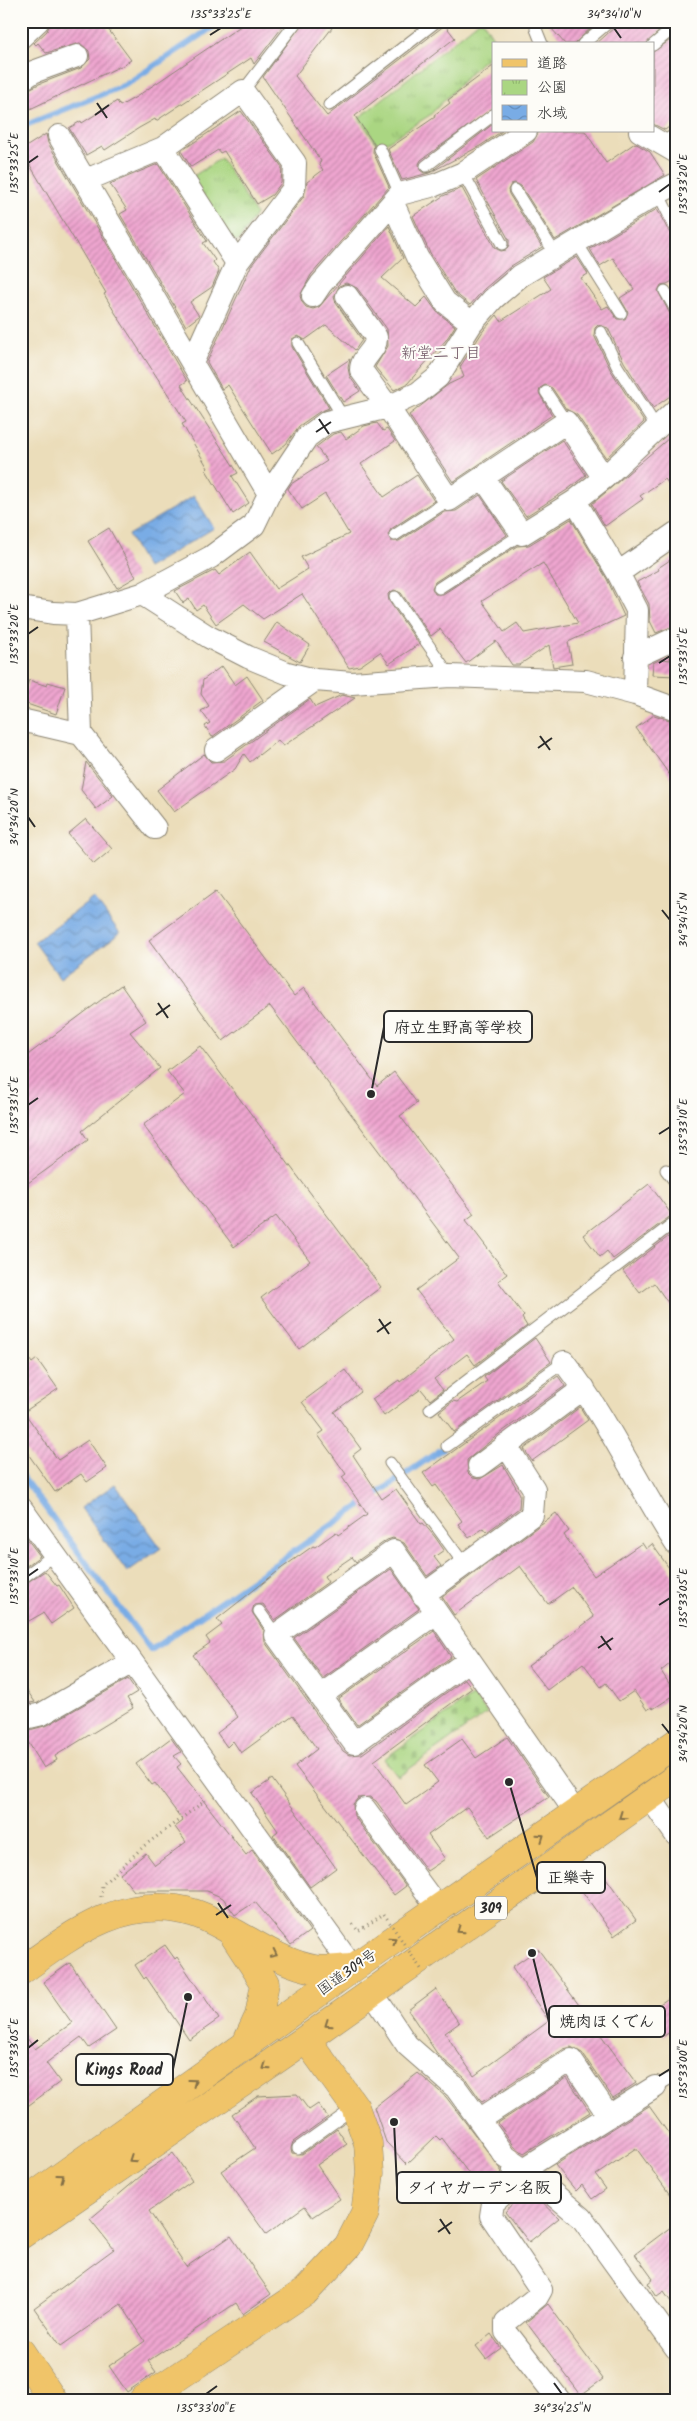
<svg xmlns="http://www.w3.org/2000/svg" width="697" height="2421" font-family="Kalam,'Klee One',sans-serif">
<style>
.cemetery{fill:url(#cemetery-stones);stroke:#6a8056}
.park{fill:url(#park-tufts);stroke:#6a8056}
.water{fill:url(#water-waves);stroke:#526c88}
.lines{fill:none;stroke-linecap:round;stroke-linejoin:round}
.stream{stroke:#79ace5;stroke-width:6}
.building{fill:url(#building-hatch);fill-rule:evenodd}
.lane-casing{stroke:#8b8472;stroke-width:13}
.street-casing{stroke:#8b8472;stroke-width:24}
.primary-casing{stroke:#8b8472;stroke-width:29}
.highway-casing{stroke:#8b8472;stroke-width:29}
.path{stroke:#8b8472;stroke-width:3;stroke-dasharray:1 4;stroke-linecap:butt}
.lane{stroke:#fff;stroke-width:11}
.street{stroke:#fff;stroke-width:22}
.primary{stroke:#f0c469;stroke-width:28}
.highway{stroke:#f0c469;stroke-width:28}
.path-bridge{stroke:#8b8472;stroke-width:3;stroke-dasharray:1 4;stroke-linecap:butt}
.oneway{stroke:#847047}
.ticks{fill:none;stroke:#2b2b2b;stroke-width:2}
.labels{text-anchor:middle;stroke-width:4;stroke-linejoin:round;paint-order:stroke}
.shield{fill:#fdfcf7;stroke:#6a6a68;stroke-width:1}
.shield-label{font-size:14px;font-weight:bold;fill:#2b2b2b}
.street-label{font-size:15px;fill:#2b2b2b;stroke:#fdfcf7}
.neighbourhood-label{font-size:16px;fill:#705665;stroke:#fdfcf7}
.leader{fill:none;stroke:#2b2b2b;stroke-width:2}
.callout-dot{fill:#2b2b2b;stroke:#fdfcf7;stroke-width:2}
.callout{fill:#fdfcf7;stroke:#2b2b2b;stroke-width:2}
.callout-label{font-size:16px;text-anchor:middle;font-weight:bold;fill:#2b2b2b}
.neatline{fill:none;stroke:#2b2b2b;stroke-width:2}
.ticks-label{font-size:12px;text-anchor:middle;fill:#2b2b2b}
</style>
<defs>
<pattern id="cemetery-stones" width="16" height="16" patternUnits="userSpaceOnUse" patternTransform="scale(1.25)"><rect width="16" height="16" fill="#aad682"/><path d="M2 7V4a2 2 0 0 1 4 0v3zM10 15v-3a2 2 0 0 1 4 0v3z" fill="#92b870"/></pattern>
<pattern id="park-tufts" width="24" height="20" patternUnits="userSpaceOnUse" patternTransform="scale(1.25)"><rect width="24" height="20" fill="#aad682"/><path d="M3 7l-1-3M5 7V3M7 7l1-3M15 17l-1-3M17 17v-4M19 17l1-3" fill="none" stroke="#92b870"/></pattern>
<pattern id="water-waves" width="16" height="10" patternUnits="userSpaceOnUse" patternTransform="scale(1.25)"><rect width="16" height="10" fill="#79ace5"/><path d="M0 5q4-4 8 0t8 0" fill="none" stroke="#638cba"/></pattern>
<pattern id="building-hatch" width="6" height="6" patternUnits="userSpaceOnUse" patternTransform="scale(1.25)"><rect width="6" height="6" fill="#efa6d0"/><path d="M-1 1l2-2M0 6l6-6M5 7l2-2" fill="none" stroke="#c287a9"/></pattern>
</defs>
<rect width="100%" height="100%" fill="#fdfcf7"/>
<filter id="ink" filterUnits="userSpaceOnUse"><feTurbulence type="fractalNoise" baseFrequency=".02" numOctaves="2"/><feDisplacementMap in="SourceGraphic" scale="10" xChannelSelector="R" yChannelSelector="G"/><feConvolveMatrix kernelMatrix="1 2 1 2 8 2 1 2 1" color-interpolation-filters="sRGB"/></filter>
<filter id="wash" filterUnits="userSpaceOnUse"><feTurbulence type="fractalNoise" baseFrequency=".0096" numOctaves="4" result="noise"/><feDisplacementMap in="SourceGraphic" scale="20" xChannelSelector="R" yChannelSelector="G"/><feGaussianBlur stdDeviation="1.12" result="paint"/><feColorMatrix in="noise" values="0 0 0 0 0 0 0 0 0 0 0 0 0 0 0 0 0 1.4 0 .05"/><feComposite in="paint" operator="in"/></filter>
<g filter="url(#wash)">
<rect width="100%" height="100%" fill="#ebddba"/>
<path class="cemetery" d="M473,1695L487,1713L398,1777L384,1759Z"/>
<path class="park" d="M479,21H483L497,44H493V55L480,63L430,115L379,147L359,118Z
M221,158L256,214L239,241L230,242L192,177Z"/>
<path class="water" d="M194,496L214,528L147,568L128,535Z
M94,898L120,933L60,977L34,942Z
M115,1484L161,1548L127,1572L81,1508Z"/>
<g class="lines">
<path class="stream" d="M21,127L125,85L222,21
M21,1475L151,1650L442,1449"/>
</g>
<g id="blocks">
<path class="building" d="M51,21H102L131,60L123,65L30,109L29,107L21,111V93L39,84L81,68L90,59L89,51L80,43L46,53L38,43L36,45L34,43L47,31Z
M248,21H287L254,64L251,58L156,121L155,119L139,128L105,150L102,146L86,155L69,128L81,121L82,123L117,101L120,106L136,97Z
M304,21H323L332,28L295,76L327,116L445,25L455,38L355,116L374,144L373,152L389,187L311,275L300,296L302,302L306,307L313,309L319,307L389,226L403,258L382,278L416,307L426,297L437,312L455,326L446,340L407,384L394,390L375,367L388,346L387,329L357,288L346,283L339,286L334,297L336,303L362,340L355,350L326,325L305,340L298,336L292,339V347L329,408L319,412L299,426L286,444L272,454L228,385L222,389L207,362L251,266L304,196L307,182L323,170L319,164L321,161L263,77Z
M545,21H598L574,44H565Z
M617,21H670L646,44H596L615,27Z
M676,36V122L665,130L653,124V52Z
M493,66V108L421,160L419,164L420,170L424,173L431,172L493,124V131H502L480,146L429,173L402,180L388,149L435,117L434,115L450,103L448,100Z
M241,111L282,167L281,183L272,195L257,204L224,151L220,153L218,150L191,167L181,151Z
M539,131H585L606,163L635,143L650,152L665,175L555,240L521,186L515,183L511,184L508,190L509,194L542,247L511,266L484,289L470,305L455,293L429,251L413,216L443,196L462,188L495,248L501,251L506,250L509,245V240L476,180L533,142Z
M46,134L48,143L187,381L181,385L238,473L232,476L249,503L233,514L206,470L208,468L182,424L186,422L114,311L104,294L106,293L21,150Z
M158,164L207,241L203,243L215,260L213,262L219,271L212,287L190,302L199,316L186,326L120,214L127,210L110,184Z
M657,209L669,232L676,236V279L667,284L661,285L658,291L670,314L676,317V392L653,408L624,362L608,328L598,325L595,328L594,335L610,369L644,422L606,458L577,415L566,409L552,388L545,385L540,388L539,393L552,415L453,482L409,415L449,384L464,377L460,367L483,331L497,315L501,321L551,289L543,277L577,257L588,274L581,278L602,309L608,306L617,319H625L628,312L620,298L634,289L613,258L600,266L590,249Z
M350,359L348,368L350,377L360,391L343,402L326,375Z
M377,423L383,431L387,429L395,441L361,464L384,497L417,475L434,501L391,529L388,535L391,541H399L444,512L456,511L480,495L507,535L435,582L432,588L435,594H443L517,546L529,545L571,519L607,579L624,616L568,642L572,664L553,667L549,645L519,665H512L496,641L466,663L440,629L431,636L401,593L394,590L388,594L389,601L419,644L389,664L380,652L360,666L349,668L302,594L263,619L244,604L216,624L203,605L196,610L189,599L183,603L175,591L215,570L219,575L250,552L276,589L308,569L301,557L349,534L325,494L302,509L288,489L291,484L327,461L316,447L333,434L341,432L346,439L364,426ZM543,563L578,623L524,633L517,623L504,632L482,601Z
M676,432V493L665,479L640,496L643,499L605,526L592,504Z
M562,440L586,475L567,490L526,516L501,481Z
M109,528L136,577L117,588L88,541Z
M676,556V625L656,633L650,621L649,604L637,582L659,570L658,568Z
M277,622L310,645L300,662L264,642Z
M676,653V676L652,675L653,663L661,659L671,660L669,656Z
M222,666L235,685L247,676L263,700L212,737L205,726L210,723L201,711L209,706L201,694L203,680Z
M29,680L47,686L48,682L65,687L56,714L21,702Z
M342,695L355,698L283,746L278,740L250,762L244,754L235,769L174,812L157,790L204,754L211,762L224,761L310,699L315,707Z
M654,715L676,722V784L636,728Z
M86,762L113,796L96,809L81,790Z
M86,819L112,849L94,864L68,834Z
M216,891L294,996L304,988L377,1086L394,1072L417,1103L400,1116L474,1214L466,1220L507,1274L498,1281L524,1316L522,1318L527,1326L475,1365L467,1354L434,1379L443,1390L430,1400L421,1389L384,1416L372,1399L399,1380L400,1382L454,1339L416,1290L459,1258L270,1006L223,1041L149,940Z
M121,985L146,1021L130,1032L160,1068L82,1131L88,1140L21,1188V1060Z
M200,1046L381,1287L299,1349L261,1298L310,1261L276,1216L234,1247L143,1125L185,1094L167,1071Z
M649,1184L672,1215L613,1259L607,1251L600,1257L583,1235Z
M676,1231V1314L654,1283L640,1293L623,1271Z
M535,1338L551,1362L454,1432L439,1412L453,1401L457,1402L487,1381L484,1377Z
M21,1348L32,1363L37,1359L58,1389L24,1412L58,1460L88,1440L107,1468L87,1482L81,1474L55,1492L21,1444Z
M345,1370L361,1392L334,1412L361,1449L353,1455L382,1499L396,1489L421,1524L423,1523L435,1537L444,1550L434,1557L441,1566L427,1576L404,1543L393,1538L387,1540L356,1562L352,1557L324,1576L328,1582L275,1620L263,1604L254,1605L252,1612L264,1631L265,1642L343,1751L349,1755L362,1754L465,1679L472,1688L374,1761L406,1805L438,1782L425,1765L462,1739L476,1758L507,1737L549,1797L489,1837L467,1807L428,1835L445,1859L427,1871L376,1801L370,1797L358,1798L353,1804L354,1816L406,1886L394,1895L295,1766L317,1749L293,1715L241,1753L233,1741L227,1747L217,1733L238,1717L193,1655L210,1643L206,1637L222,1625L217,1619L282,1568L313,1546L315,1547L336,1532L338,1535L367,1514L342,1477L346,1474L318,1435L324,1431L302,1402Z
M558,1376L565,1386L499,1434L467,1460L468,1473L473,1478L480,1479L503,1465L520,1494L519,1508L487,1532L484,1528L469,1538L458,1524L462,1521L436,1485L433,1487L423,1473Z
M580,1407L588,1420L532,1461L524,1449Z
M556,1513L569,1531L564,1535L594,1576L642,1543L646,1549L652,1544L676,1578V1659L661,1671L676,1694L653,1709L652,1707L647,1710L634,1691L619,1701L606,1683L601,1687L583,1663L547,1690L528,1666L594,1617L572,1587L548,1604L520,1566L454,1615L442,1597Z
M21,1531L40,1556L21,1570Z
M391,1569L419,1609L323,1678L294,1638Z
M45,1571L57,1586L59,1585L74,1608L51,1624L43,1613L27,1622L21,1614V1586Z
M434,1631L451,1657L357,1725L338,1699Z
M128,1679L137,1692L127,1698L133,1708L55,1756L57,1760L44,1768L22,1732L48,1725Z
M21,1682L35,1702L21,1705Z
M171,1738L181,1752L174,1756L181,1764L177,1767L246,1855L252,1850L310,1931L291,1945L255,1902L235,1915L223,1898L207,1891H134L120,1874L146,1853L155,1865L186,1842L175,1827L183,1821L155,1783L152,1785L136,1764Z
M272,1779L336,1868L310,1887L273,1835L278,1831L252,1793Z
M604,1875L636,1920L614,1936L582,1891Z
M165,1945L175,1959L177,1957L219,2019L189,2040L146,1977L144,1979L135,1965Z
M538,1949L636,2083L613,2098L582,2053L571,2047L564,2049L482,2102L465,2078L438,2055L408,2010L436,1989L459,2023L445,2033L474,2076L549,2021L512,1967Z
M70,1963L116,2030L89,2048L81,2037L46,2063L60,2082L21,2111V2030L35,2049L72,2023L43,1982Z
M676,1993V2028L664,2036L648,2012Z
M418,2073L446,2097L501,2169L500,2179L484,2194L442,2138L440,2140L436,2136L407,2164L386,2142L374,2107Z
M567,2078L590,2112L524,2153L515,2147L498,2123Z
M297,2094L309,2110L318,2104L328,2117L293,2142L291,2148L292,2153L302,2154L337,2129L347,2144L317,2165L340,2199L313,2217L305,2206L266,2234L221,2171L255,2148L232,2114L258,2096Z
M649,2106L676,2144V2203L636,2148L596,2175L606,2189L592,2199L582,2185L576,2191L555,2165Z
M173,2153L192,2181L149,2211L186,2267L231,2236L271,2294L243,2314L236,2303L148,2361L156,2372L127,2392L109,2366L145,2341L121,2304L61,2346L34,2308L114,2249L90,2219L148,2170Z
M525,2189L533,2199L536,2196L559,2218L529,2242L505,2212Z
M676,2223V2309L664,2292L657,2297L648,2283L653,2279L635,2254Z
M548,2304L603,2379L581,2395L526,2322Z
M491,2334L501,2348L486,2359L476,2346Z"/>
</g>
</g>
<g filter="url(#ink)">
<use href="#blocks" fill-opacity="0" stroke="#8b8472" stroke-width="1"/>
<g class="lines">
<defs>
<path id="lane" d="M536,29L542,44
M583,44L610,21
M653,45L676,26
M243,91L297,21
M329,105L437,21
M662,144L676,133
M380,149L400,194
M426,166L493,115
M463,173L502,244
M515,190L556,255
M658,193L676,229
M577,243L621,313
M665,291L676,310
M601,332L617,366L657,428
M298,343L343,417
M546,392L566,422
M395,535L449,500
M439,588L522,534
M395,597L450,676
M666,1170L676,1183
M430,1409L676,1221
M447,1446L564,1362
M390,1463L464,1564
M21,1579L54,1555
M259,1611L276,1635
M655,2087L676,2075
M298,2148L355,2107"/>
<path id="street" d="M21,37L38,21
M21,80L33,72L77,56
M640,131L676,152
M59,136L269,494
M163,148L237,263
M86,180L163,148L243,91L295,163L294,188L237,263L192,363
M393,203L417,257L445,302L472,323
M313,296L321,284L400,194L435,185L463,173L526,131
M347,296L376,337C377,351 361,356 361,370L388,407L449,500L566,422L604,478
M483,477L522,534L575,501L604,478L676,410
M575,501L618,573L637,610L635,694
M618,573L676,533
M142,594L209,637L248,657L287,673L315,680L352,683L450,676L586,681L635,694L676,709
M21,608L53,613L77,614L142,594L211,557L254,525L269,494L307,437L327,422L388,407L418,393L438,377L472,323L493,299L520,276L658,193L676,184
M77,614L81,734L155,828
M635,657L676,638
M21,720L81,734
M216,750L315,680
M564,1362C608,1419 637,1484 676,1544
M479,1466L584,1388
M21,1508L353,1968
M423,1595L532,1515L534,1489L506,1445
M469,1660L354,1743L276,1635L394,1551L576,1813
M320,1696L436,1613
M21,1719L42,1714L132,1662
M649,1796L676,1835
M365,1809L438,1908
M372,1992L407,2045L456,2088L506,2157L524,2169L582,2218L676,2348
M479,2120L571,2060L609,2116
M515,2163L512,2186L493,2203L491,2216L541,2290L537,2297L506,2322V2332L559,2400
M524,2169L655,2087"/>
<path id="primary" d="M21,2352L53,2400"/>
<path id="highway" d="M233,1934L265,1983L259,2016L245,2046
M21,1971C72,1934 127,1892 194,1913C210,1918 227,1929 242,1937C264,1949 289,1965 315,1969C327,1971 341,1968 353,1968
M21,2205L353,1968L676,1743
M21,2235L306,2039L676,1778
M143,2400L306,2291L348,2246L365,2213L370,2173L368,2143L355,2107L306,2039"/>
</defs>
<use href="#lane" class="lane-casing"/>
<use href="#street" class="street-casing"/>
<use href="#primary" class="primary-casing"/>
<use href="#highway" class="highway-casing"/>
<path class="path" d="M101,1897L102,1885L144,1846L206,1800
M353,1924L358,1931L384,1914"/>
<use href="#lane" class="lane"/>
<use href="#street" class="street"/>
<use href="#primary" class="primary"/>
<use href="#highway" class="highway"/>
<path class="path-bridge" d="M384,1914L423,1972"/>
</g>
<defs><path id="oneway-chevron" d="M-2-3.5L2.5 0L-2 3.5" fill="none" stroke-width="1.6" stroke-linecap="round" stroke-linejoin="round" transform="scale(1.25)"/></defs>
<g class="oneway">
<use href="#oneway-chevron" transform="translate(622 1816) rotate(145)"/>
<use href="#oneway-chevron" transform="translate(541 1837) rotate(-35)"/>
<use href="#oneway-chevron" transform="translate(460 1930) rotate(145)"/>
<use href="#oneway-chevron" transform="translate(393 1940) rotate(-35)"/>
<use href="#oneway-chevron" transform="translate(274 1954) rotate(26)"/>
<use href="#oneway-chevron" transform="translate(328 2024) rotate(145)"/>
<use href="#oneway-chevron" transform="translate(266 2067) rotate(146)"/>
<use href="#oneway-chevron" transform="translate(193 2082) rotate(-36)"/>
<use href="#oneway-chevron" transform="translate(132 2159) rotate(146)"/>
<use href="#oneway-chevron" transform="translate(61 2177) rotate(-36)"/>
</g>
</g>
<path class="ticks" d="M614,28L621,38M210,35L221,28M97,103L107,118M95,115L109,105M28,163L38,156M659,192L670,184M319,419L329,434M316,432L331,422M28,634L38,627M659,663L670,656M540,736L550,750M538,748L552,738M28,817L35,827M662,910L670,920M158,1003L168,1018M156,1015L170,1005M28,1105L38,1098M659,1134L670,1127M379,1319L389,1334M377,1332L391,1322M28,1576L38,1569M659,1605L670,1598M601,1636L611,1650M598,1648L613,1638M662,1724L670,1734M218,1903L228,1918M216,1915L231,1905M28,2048L38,2040M659,2076L670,2069M440,2219L450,2234M438,2232L452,2222M554,2383L562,2394M206,2394L217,2386"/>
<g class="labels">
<rect class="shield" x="475" y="1896.5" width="32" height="23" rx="4"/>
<g class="shield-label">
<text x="491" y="1913">309</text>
</g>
<g class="street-label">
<text transform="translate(347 1972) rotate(-35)" y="5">国道309号</text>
</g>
<g class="neighbourhood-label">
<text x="441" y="358">新堂二丁目</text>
</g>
</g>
<path class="leader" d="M371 1094L384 1027M509 1782L537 1878M532 1953L549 2022M188 1997L173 2069M394 2122L397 2188"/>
<g class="callout-dot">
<circle cx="371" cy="1094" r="5"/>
<circle cx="509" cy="1782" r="5"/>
<circle cx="532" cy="1953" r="5"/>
<circle cx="188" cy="1997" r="5"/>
<circle cx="394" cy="2122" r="5"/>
</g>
<g class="callout">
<rect x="384" y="1011" width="148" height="31" rx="5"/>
<rect x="537" y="1862" width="68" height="31" rx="5"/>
<rect x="549" y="2006" width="116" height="31" rx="5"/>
<rect x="76" y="2054" width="97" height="31" rx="5"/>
<rect x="397" y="2172" width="164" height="31" rx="5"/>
</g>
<g class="callout-label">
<text x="458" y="1033">府立生野高等学校</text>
<text x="571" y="1883">正樂寺</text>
<text x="607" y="2027">焼肉ほくでん</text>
<text x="124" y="2075">Kings Road</text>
<text x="479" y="2193">タイヤガーデン名阪</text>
</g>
<rect width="697" height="2421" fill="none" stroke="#fdfcf7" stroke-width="55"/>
<rect x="492" y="42" width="162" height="90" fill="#fdfcf7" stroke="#a9a8a5"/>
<rect x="502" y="59" width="25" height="8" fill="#f0c469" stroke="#a9a8a5"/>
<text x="537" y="68" font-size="15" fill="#2b2b2b">道路</text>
<rect x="502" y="80" width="25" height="15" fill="url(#park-tufts)" stroke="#a9a8a5"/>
<text x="537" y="92" font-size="15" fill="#2b2b2b">公園</text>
<rect x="502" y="105" width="25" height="15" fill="url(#water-waves)" stroke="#a9a8a5"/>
<text x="537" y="118" font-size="15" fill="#2b2b2b">水域</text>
<rect x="28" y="28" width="642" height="2366" class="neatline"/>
<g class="ticks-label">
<text x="221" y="18">135°33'25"E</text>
<text x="614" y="18">34°34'10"N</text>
<text transform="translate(14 163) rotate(-90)" y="4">135°33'25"E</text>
<text transform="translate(683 184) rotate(-90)" y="4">135°33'20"E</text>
<text transform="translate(14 634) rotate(-90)" y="4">135°33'20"E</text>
<text transform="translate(683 656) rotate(-90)" y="4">135°33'15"E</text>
<text transform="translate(14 817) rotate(-90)" y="4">34°34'20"N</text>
<text transform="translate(683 920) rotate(-90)" y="4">34°34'15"N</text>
<text transform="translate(14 1105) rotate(-90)" y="4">135°33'15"E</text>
<text transform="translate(683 1127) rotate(-90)" y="4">135°33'10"E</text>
<text transform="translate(14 1576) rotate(-90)" y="4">135°33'10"E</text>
<text transform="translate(683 1598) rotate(-90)" y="4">135°33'05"E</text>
<text transform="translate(683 1734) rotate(-90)" y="4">34°34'20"N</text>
<text transform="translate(14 2048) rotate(-90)" y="4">135°33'05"E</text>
<text transform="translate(683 2069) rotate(-90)" y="4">135°33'00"E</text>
<text x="206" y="2412">135°33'00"E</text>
<text x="562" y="2412">34°34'25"N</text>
</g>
</svg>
